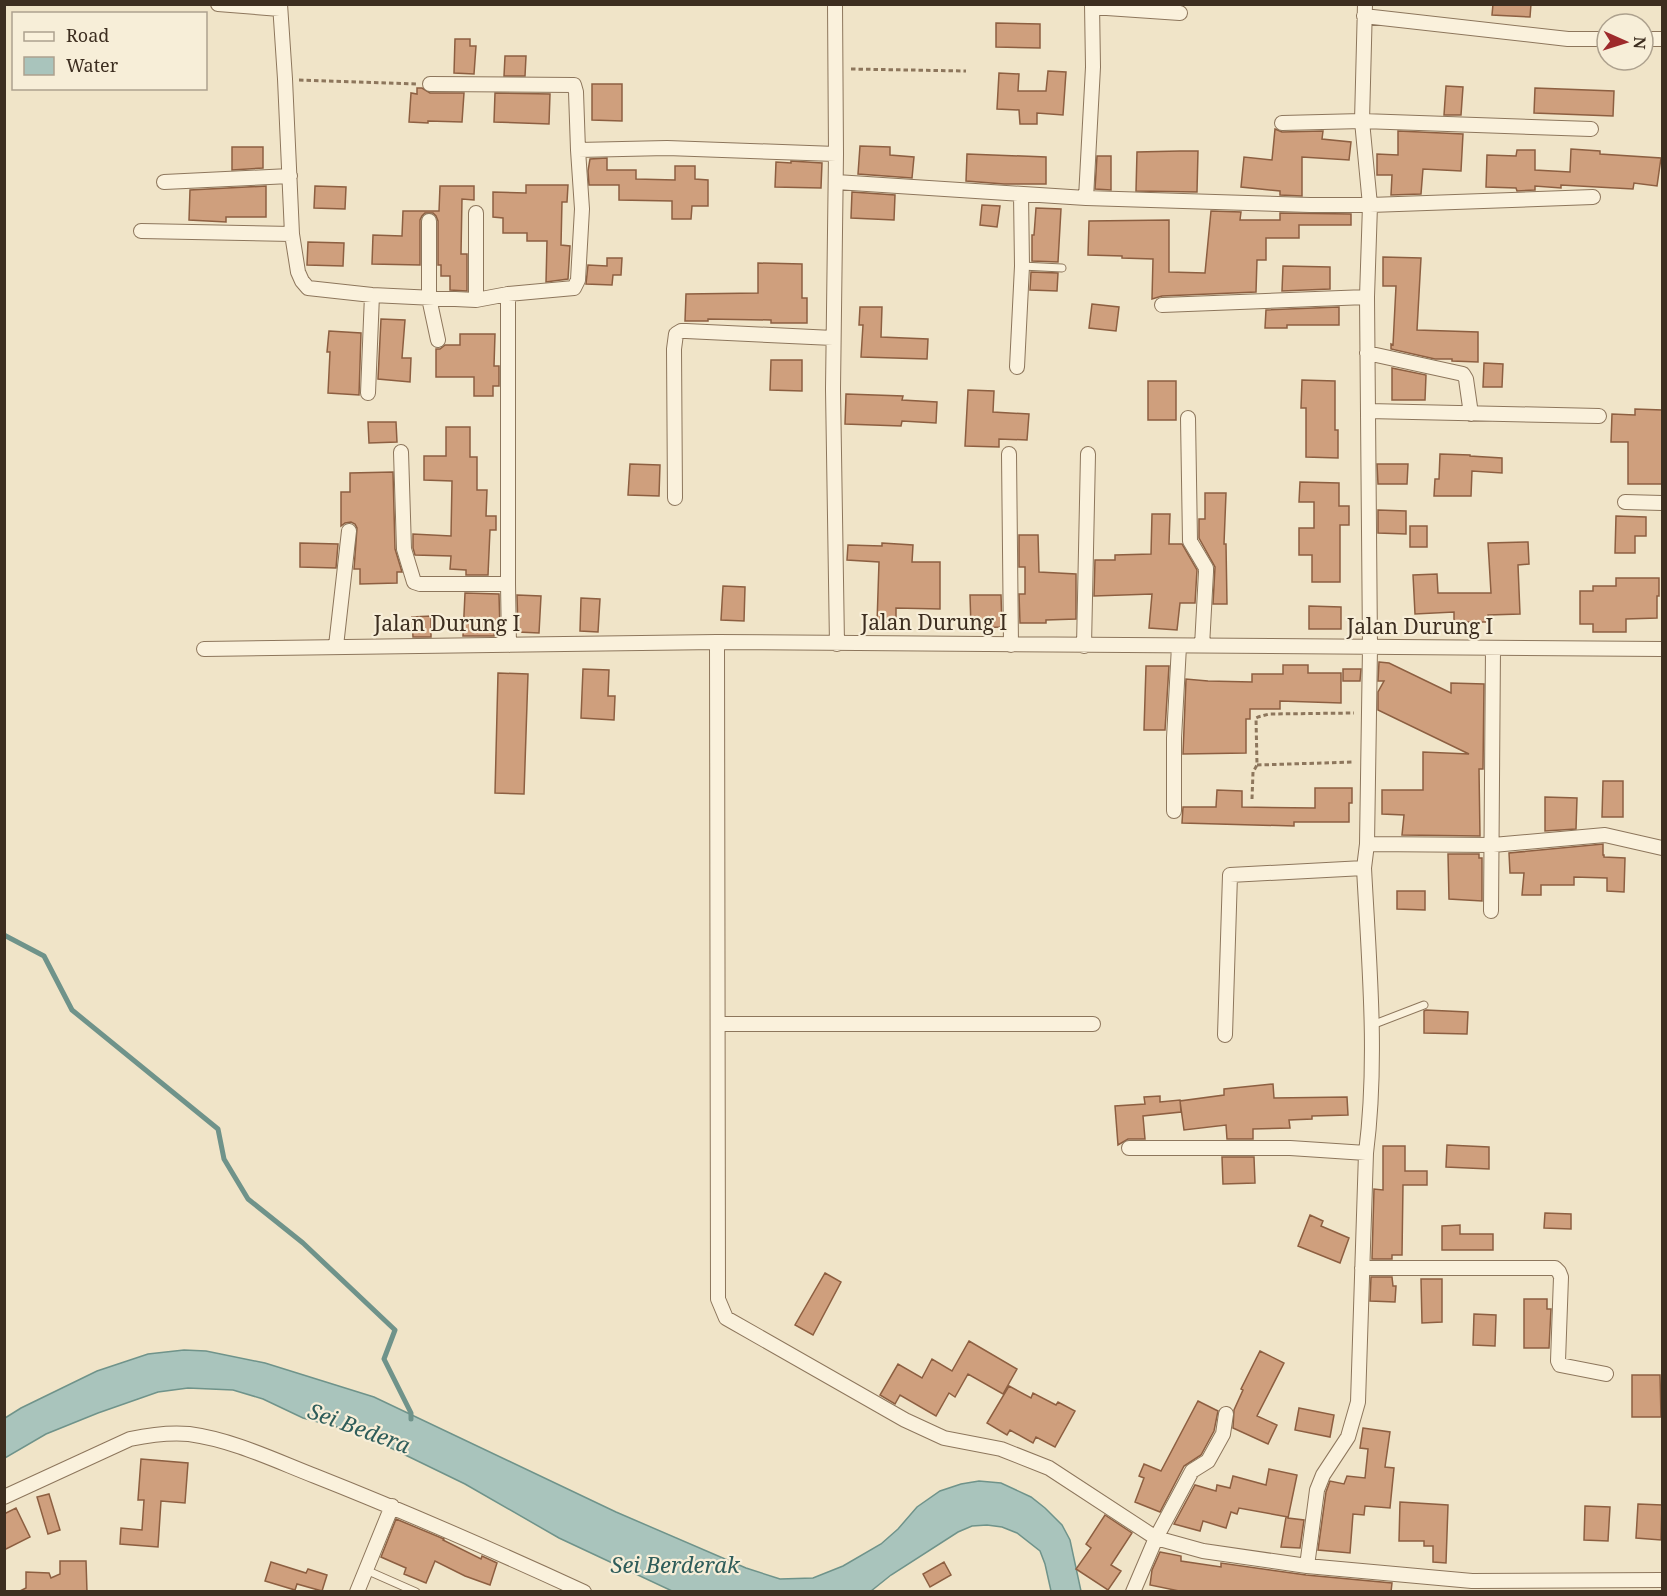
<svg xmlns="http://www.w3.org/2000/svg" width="1667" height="1596" font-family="'Noto Serif',serif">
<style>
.water{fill:#a9c4bc;stroke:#6f938a;stroke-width:1.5}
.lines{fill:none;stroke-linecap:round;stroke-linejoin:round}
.stream{stroke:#6f938a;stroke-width:5}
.building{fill:#cf9f7d;stroke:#8d5f41;stroke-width:1.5}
.service-casing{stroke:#8d765c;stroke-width:9}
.minor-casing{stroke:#8d765c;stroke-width:16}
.path{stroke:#8d765c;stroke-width:3;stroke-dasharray:4.5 3;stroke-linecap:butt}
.service{stroke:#faf1dc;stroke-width:7}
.minor{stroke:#faf1dc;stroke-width:14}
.labels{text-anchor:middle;stroke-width:4.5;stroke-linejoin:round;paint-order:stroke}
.street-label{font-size:21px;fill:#3d2e20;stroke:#f7eed8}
.water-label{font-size:22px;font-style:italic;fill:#2f5d5a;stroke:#f7eed8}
</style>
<rect width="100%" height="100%" fill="#f0e4c8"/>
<path class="water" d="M184,1350L206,1351L265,1363L374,1397L616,1512L746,1568L780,1579L813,1578L843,1566L881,1544L898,1529L917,1507L940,1491L961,1484L979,1481L1001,1483L1031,1497L1045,1508L1062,1525L1070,1540L1081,1591H1051L1045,1564L1040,1551L1017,1533L1002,1527L987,1525L972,1526L958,1532L891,1575L871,1591H672L559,1538L465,1484L360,1433L303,1418L263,1399L233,1390L188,1388L158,1392L98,1413L46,1434L5,1458V1418L21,1408L97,1371L148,1354Z"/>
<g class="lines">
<path class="stream" d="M4,935L44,956L72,1010L218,1129L224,1159L248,1199L303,1243L395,1330L384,1359L411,1413V1419"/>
</g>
<path class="building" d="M1493,4H1531L1530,17L1492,15Z
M996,23L1040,24V48L996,47Z
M455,39H470V46H476L474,74L454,73Z
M505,56H526L525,76H504Z
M1048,71L1066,72L1063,115L1037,113V124H1020L1019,110L997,109L999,73L1019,74L1018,91H1046Z
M592,84H622V121L592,120Z
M1446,86L1463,87L1461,115H1444Z
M417,88H422L430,93H464L462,122L428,121V123L409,122L411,93L417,94Z
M1535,88L1614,91L1613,116L1534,113Z
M495,93L550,94L549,124L494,122Z
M1275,129L1282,132L1323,131L1322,139L1351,142L1349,160L1302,157V196L1280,195V191L1241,187L1244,157L1272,160Z
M1398,131L1463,134L1461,171L1423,169L1421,194L1391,195L1392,175H1377V154L1398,155Z
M860,146L890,147V155L914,157L912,178L858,174Z
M232,147H263V168L232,170Z
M1571,149L1600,151V154L1661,158L1657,186L1634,183L1633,189L1561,185V188L1535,186V190L1517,191L1516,188L1486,187L1487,155L1516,156L1517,150H1535V170L1570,172Z
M1180,151H1198L1197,192L1136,191L1137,152Z
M967,154L1046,157V184H1004L966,181Z
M1097,156H1111V190L1095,189Z
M607,158V170H636V179L675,180V166H695V179L708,180V206H692L691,219H672V201L619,200V185H589L588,171L590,159Z
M791,161L822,163L821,188L775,187L776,162L791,163Z
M526,185H568L567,202H562L561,245L570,246L568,279L546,282L547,241H527V233H503V218L493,217V192L526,193Z
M266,186V217H226V222L189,220L190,190Z
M315,186L346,187L345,209L314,208Z
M440,186H474V200L462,199L461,254H467V291L450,290V276H441V265H438V221L436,216L433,213H425L422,216L420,220V265L372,264L373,235L402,236L403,211H439Z
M852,192L895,195L894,220L851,218Z
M982,205L1000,206L997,227L980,225Z
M1036,208L1061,209L1058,262L1032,261V235H1034Z
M1211,211L1241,212L1240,220H1280V213L1351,214V225H1299V238H1266V260H1257L1256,292L1162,296L1152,299L1153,259L1122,258V256L1088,255L1089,221L1169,220V272L1205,273Z
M308,242L344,243L343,266L307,265Z
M1383,257L1421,258L1417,330L1478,332V362L1452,361V359H1435L1391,349V344L1393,345L1396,286H1383Z
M607,258H622L621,275H613L612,285L586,284L588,265L607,266Z
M758,263L802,264V298H807V323H771V320L708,319V321H685L686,294L758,293Z
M1283,266L1330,267V289L1282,291Z
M1031,272L1058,273L1057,291L1030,290Z
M1092,304L1119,307L1116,331L1089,328Z
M860,307H882L881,337L928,339L927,359L861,357L863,325H859Z
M1339,307V325H1287V328H1265L1266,310Z
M381,319L405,320L402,358H411L410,382L378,379Z
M329,331L361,333L359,395L328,393L330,352H327Z
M460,334H495L494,366H499V386H493V396H474V377H436V349H440L445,345H460Z
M771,360H802V391L770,390Z
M1484,363L1503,364L1502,387H1483Z
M1392,368L1426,375L1425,400H1392Z
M1302,380L1335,381V430H1338V458L1306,457V408H1301Z
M1148,381H1176V420H1148Z
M968,390L994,391L993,412L1029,414L1027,440L999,439V447L965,446Z
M846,394L903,396L902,400L937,402L936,423L902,421L901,426L845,424Z
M1635,409L1662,410V484H1628V442H1611L1612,414L1635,415Z
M368,422H396L397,442L369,443Z
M446,427H470V457H477V490H487L486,516H496V530H490L488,575H466V570L450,569L451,556L415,555L413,548V534L451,536L452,481L424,480V456H446Z
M1440,454L1470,455V456L1502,458V473L1472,471L1471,496H1434L1435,479H1439Z
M630,464L660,465L659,496L628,495Z
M1377,464H1408L1407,484H1378Z
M393,472L395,549L402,572H397V583L360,584V569H354L357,528L355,524L351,522L345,523L341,526V492H350V473Z
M1300,482L1339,483V506H1349V525H1340V582H1312V555H1299V528H1314V502H1299Z
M1205,493H1226L1224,544H1226L1227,604H1213L1215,567L1199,538V519H1205Z
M1378,510L1406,511V534L1378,533Z
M1152,514H1170L1169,544H1182L1197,570L1195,603H1180L1177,630L1149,628L1152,594L1094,596L1095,560H1115V555L1151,554Z
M1616,516L1646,517V536H1635V553H1615Z
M1410,526H1427V547H1410Z
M1019,535H1038L1039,572L1076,574V619L1046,620V623H1020L1019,594H1025V567H1019Z
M1528,542L1529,564L1518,565L1520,614L1488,615L1489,622H1454V612L1415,614L1413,575L1437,574L1438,593H1491L1488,543Z
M300,543L338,544L336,568L300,567Z
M882,543L913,545L912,562H940V609L896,608V623H877L879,562L847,560L848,545L882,546Z
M1616,578H1659V596H1657V618L1626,619V632H1593V624H1580V591H1593V586H1616Z
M723,586L745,587L744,621L721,620Z
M465,593L499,594L500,631H495L494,636H463Z
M517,595L541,596L539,633L518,632Z
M970,595H1001L1002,627L971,628Z
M581,598L600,599L598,632L580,631Z
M1309,606L1341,607V629H1309Z
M431,616V637H413L412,617Z
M1379,662L1389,663L1451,693V683L1484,684L1483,769H1479L1480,836L1402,835L1404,815L1382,814V790H1423V752L1469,754L1378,710V692L1384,681H1378Z
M1283,665H1308V673H1341V703L1280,701V709H1250V719H1246V753L1183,754L1186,679L1208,681L1252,682V674H1283Z
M1146,666H1169L1165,730H1144Z
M583,669L609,670L608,696H615L614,720L581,718Z
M1343,669H1361L1360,681H1343Z
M498,673L528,674L524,794L495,793Z
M1603,781H1623V817H1602Z
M1315,788H1352V803H1349V822H1294V826L1182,823L1183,807H1216L1217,790L1242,791V807L1315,808Z
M1545,797L1577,798L1576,829L1545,831Z
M1603,844V855H1604V857L1625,858L1624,892L1607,891V878L1574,877V885H1541V895H1522L1524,873H1510L1509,853Z
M1448,854H1479V858H1482V901L1449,899Z
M1397,891H1425V910L1397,909Z
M1426,1010L1468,1012L1467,1034L1424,1033V1011Z
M1273,1084L1274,1098L1347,1097L1348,1115L1312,1116V1119L1289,1120L1290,1128L1253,1129V1139H1227L1226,1125L1184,1130L1180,1101L1224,1095V1089Z
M1160,1096V1102L1180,1100L1181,1112L1143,1116L1145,1139H1128L1118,1145L1115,1106L1145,1104L1144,1097Z
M1447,1145L1489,1147V1169L1446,1167Z
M1383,1146H1405V1171H1427V1185H1403L1402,1255H1392V1259H1372L1374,1189L1383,1190Z
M1222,1157H1254L1255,1183L1223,1184Z
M1545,1213L1571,1214V1229L1544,1228Z
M1310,1215L1323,1221L1321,1226L1349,1238L1340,1263L1298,1246Z
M1460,1225V1234H1493V1250H1442V1226Z
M825,1273L841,1282L813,1335L795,1325Z
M1371,1277H1392L1393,1286H1396L1395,1302L1370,1301Z
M1421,1279H1442V1322L1422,1323Z
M1524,1299H1547V1309H1551L1549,1348H1524Z
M1474,1314L1496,1315L1495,1346L1473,1345Z
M969,1341L1017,1369L1003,1394L968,1374L955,1397L949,1393L936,1416L900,1395L895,1404L880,1395L898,1364L922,1378L932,1359L952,1371Z
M1260,1351L1284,1363L1257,1416L1277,1425L1268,1444L1233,1428L1234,1410L1243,1390L1241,1389Z
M1632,1375H1660L1661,1417H1632Z
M1009,1386L1031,1398L1033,1393L1056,1405L1058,1402L1075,1411L1055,1447L1036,1437L1033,1443L1010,1430L1007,1435L987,1423Z
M1198,1401L1218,1411L1214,1431L1201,1455L1184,1466L1160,1512L1135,1502L1144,1478L1139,1476L1144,1464L1161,1471Z
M1299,1408L1334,1415L1330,1437L1295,1430Z
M1363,1428L1390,1432L1385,1467L1394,1468L1390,1508L1365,1506L1364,1515L1353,1514L1350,1553L1318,1550L1326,1492L1330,1481L1344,1484L1347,1476L1365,1478L1368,1449L1360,1448Z
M141,1459L188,1463L185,1503L161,1501L158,1547L120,1544L121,1528L142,1530L144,1500H138Z
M1269,1469L1297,1475L1288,1518L1304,1520L1300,1548L1281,1547L1286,1517H1288L1239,1508L1237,1514L1231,1512L1226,1528L1203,1521L1200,1531L1174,1524L1195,1485L1216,1491L1217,1485L1230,1488L1233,1476L1266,1485Z
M49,1494L60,1530L48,1534L37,1497Z
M1400,1502L1448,1505L1446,1563L1433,1562V1546H1424V1541H1399Z
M1638,1504L1662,1505L1661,1540L1636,1538Z
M1585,1506L1610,1507L1608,1541L1584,1540Z
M16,1508L30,1537L4,1550V1514Z
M1105,1515L1132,1533L1111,1565L1121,1571L1108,1590L1076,1569L1091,1548L1086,1544Z
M396,1519L444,1539L443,1540L481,1559L482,1556L497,1563L490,1585L465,1576L435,1561L426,1583L404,1574L406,1568L381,1557Z
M1160,1552L1181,1556V1561L1221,1567V1563L1306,1575L1392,1583L1391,1592H1184L1150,1585L1152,1570Z
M60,1561H86L87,1592H18L26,1588V1572L49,1573L51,1578L60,1574Z
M271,1562L306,1573L308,1569L327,1575L322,1591L297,1584L295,1590L265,1581Z
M944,1562L951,1575L930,1587L923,1574Z"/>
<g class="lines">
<defs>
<path id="service" d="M1022,266L1062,268
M1372,1025L1424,1005
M366,1570L416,1592"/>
<path id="minor" d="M218,4L280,9
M280,4L285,79L292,234L298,272L302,281L308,288L372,295L476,300L508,294L574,288L578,280L582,209L578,150L667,148L836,154
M835,4L836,154L833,389L837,644
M1092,7L1180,13
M1364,16L1568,39H1607
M1643,39H1662
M430,84L574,85L576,92L578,150
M1282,123L1362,121L1591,129
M164,182L290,176
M836,182L1086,198L1310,205H1370L1593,197
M1086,198L1093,67L1092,4
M429,221V298L438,340
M141,231L292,234
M508,294V584L509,645
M476,300V213
M1162,305L1367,297
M1367,353L1463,374L1466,379L1471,414
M1017,367L1022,266L1021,194
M368,393L372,295
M1368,411L1599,416
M1188,418L1190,541L1206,568V572L1202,646
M401,452L404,549L414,582L420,584H508
M1009,454L1011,645
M675,498L674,349L676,334L681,331H686L833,338
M1625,502L1662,503
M717,642L718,1299L726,1318L905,1420L944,1438L1001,1449L1049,1468L1156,1538L1203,1551L1307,1566L1317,1490L1323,1475L1348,1437L1358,1402L1366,1153C1378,1059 1369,963 1364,868L1367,844L1370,647L1367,297L1370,205L1362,121L1365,4
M336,646L349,531
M1084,646L1088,454
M204,649L717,642L1662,649
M1174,811V738L1179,646
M1367,844L1493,845L1605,835L1662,848
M1491,911L1493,648
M718,1024H1093
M1225,1035L1230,875L1364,868
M1129,1148H1290L1366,1153
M1362,1268H1555L1559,1272L1561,1277L1558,1361L1560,1365L1606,1374
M4,1497L130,1439C149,1435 169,1432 189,1434C233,1440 274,1460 315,1476C406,1512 495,1551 584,1592
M1307,1566L1472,1581L1662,1580
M357,1592L392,1506
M1133,1592L1156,1538L1192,1471L1208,1461L1223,1434L1226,1414"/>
</defs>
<use href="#service" class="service-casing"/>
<use href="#minor" class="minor-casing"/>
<path class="path" d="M851,69L966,71
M299,80L416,84
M1257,765L1354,762
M1252,799L1253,772L1257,765L1256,718L1258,717L1269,714L1354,713"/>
<use href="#service" class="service"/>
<use href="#minor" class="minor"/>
</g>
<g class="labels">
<g class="street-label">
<text x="934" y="630">Jalan Durung I</text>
<text x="447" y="631">Jalan Durung I</text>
<text x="1420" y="634">Jalan Durung I</text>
</g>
<g class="water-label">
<text transform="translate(359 1428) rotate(20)" y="8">Sei Bedera</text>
<text x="675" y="1573">Sei Berderak</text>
</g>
</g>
<rect width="1667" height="1596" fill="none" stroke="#3d2e20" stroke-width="12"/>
<rect x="12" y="12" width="195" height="78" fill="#f7eed8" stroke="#ada18e" stroke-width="1.5"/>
<rect x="24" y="32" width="30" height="9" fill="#faf1dc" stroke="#ada18e" stroke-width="1.5"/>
<text x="66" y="42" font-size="18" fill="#3d2e20">Road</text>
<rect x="24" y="57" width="30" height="18" fill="#a9c4bc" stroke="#ada18e" stroke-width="1.5"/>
<text x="66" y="72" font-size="18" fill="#3d2e20">Water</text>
<g transform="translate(1625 42) rotate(93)"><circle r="28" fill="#f7eed8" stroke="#ada18e" stroke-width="1.5"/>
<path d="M0-4.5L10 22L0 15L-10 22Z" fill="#9e2a2b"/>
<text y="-9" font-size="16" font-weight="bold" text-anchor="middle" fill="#3d2e20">N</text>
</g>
</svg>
